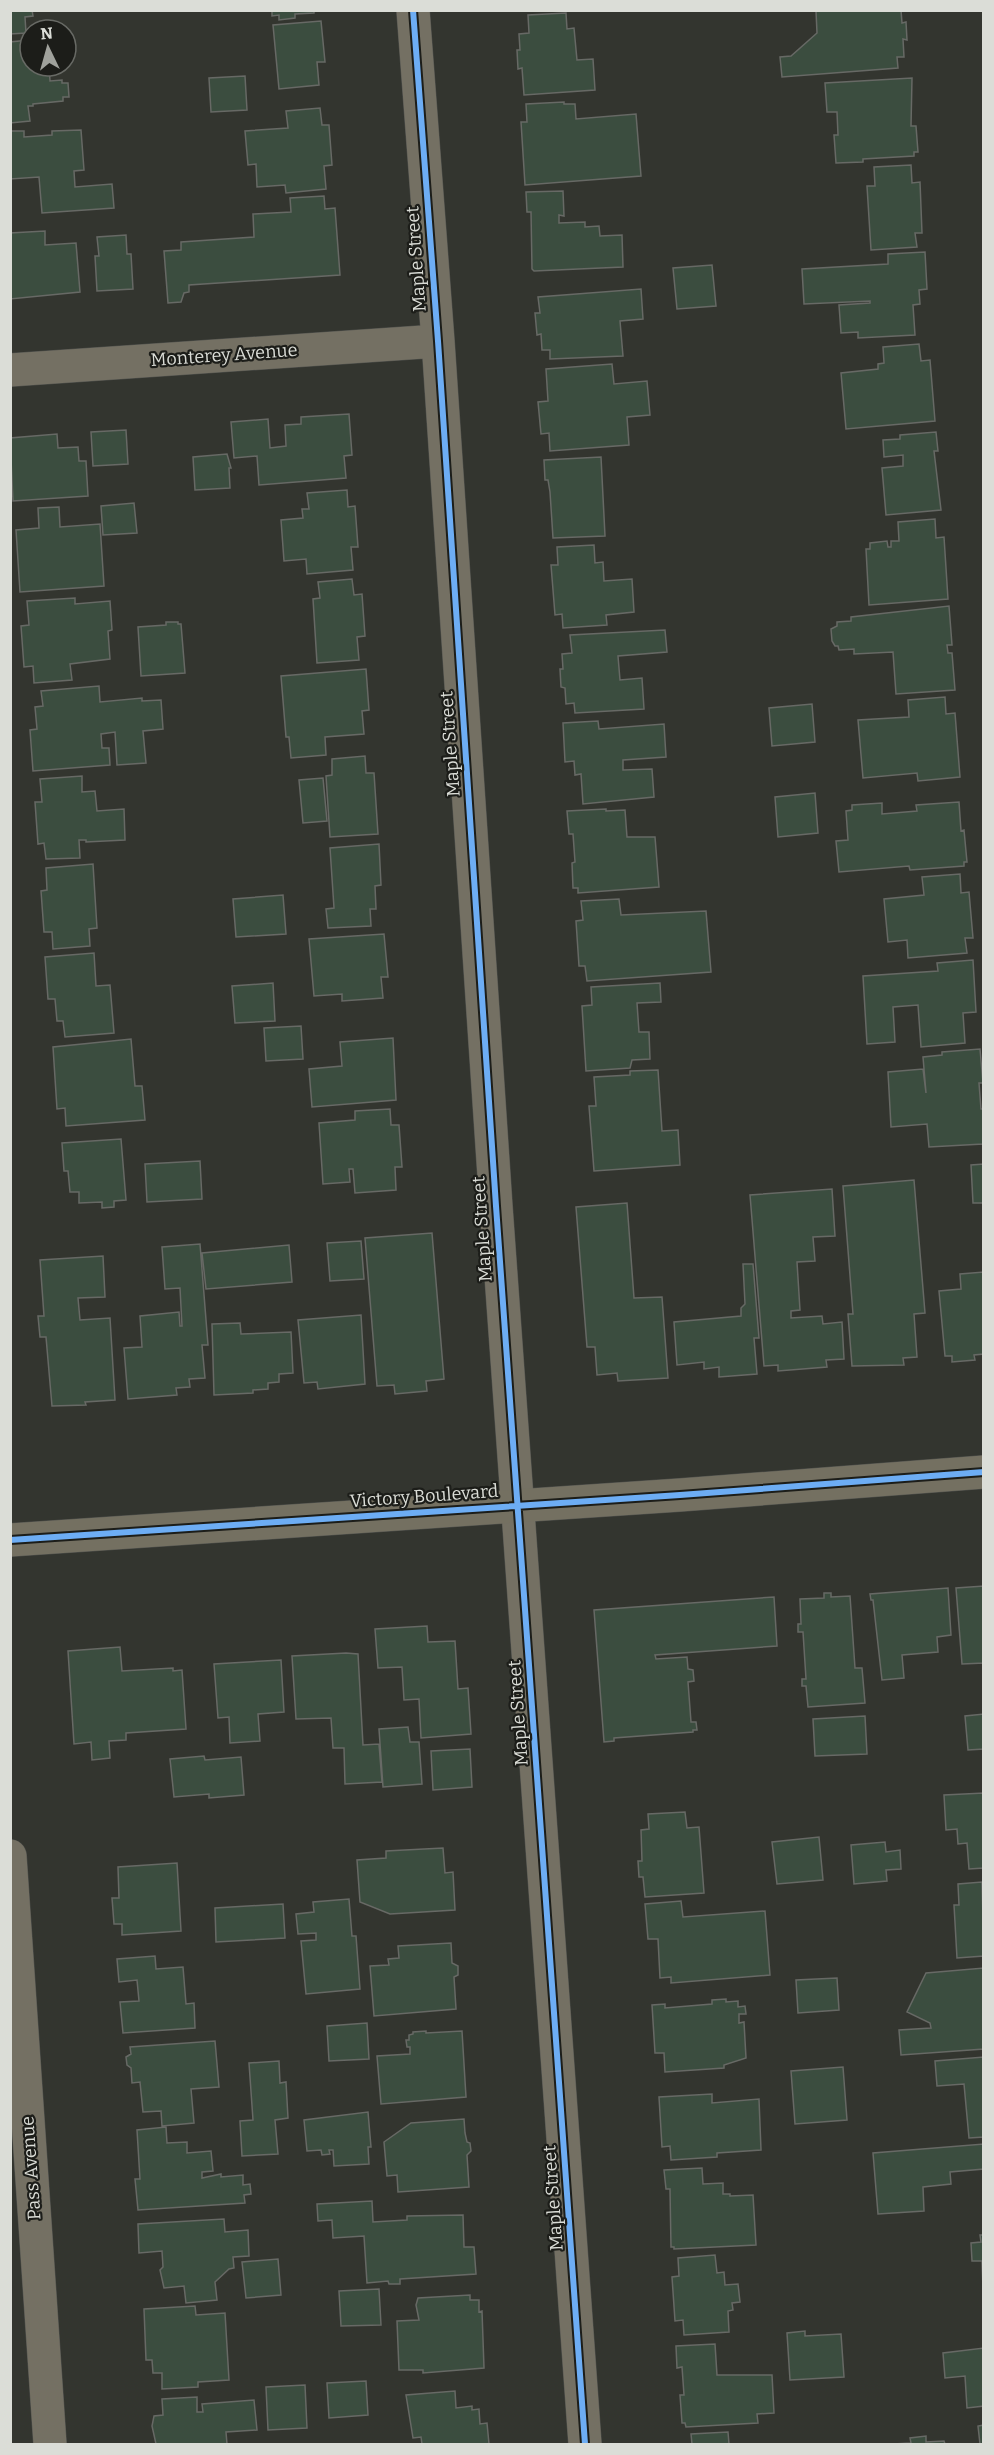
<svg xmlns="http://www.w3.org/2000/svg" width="994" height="2455" font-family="Bitter,serif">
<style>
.building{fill:#3b4d3f;stroke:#676965;stroke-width:1.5}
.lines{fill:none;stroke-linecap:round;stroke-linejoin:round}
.minor-casing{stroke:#51524e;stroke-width:34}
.major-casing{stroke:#51524e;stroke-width:34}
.minor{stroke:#747063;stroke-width:33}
.major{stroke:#747061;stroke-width:33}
.cycleway-casing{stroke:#1c1d19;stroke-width:10}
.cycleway{stroke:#6dadf4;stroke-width:6}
.labels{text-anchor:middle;stroke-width:4.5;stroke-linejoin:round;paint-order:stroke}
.street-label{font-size:18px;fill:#dbddd7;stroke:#1c1d19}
</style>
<rect width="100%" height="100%" fill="#33352f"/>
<path class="building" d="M10,10H32L33,16L25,17L26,33L10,34Z
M272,10H314V13L295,14V18L279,20V15L272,16Z
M901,10L902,23L906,22L907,40L903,39L904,57H897L898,68L782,77L780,57L791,56L817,33L816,11Z
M566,13L567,29L574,28L577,60L593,59L595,90L524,95L522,68L518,69L517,50H520L519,34L529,33L528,15Z
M321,21L325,62H317L319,85L279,89L273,25Z
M29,40L30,66H49L50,81L62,80V83H68L69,97H63V101L33,104V106H28L30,121L10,123V42Z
M245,76L247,110L211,112L209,78Z
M912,78L911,126H916L918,152H914V156L863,159V162L836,163L834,135H838L837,112H827L825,83Z
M564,102V104H575L576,119L636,114L641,176L525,185L521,122H527L526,104Z
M320,108L322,125H329L332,165L324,166L326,189L286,193L285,185L257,187L256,164L248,165L245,131L288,128L286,111Z
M81,130L84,170L74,171L75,187L112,184L114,208L42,213L39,177L10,179V131H24V137L52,135V131Z
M911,165L912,183L920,182L922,233H915L917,247L871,250L867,186H875L874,167Z
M563,191L564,216L559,215V223L585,222V227L599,226L600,236L622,235L623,267L534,271L532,269L531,212H527L526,192Z
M324,196L325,209L335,208L340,275L189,285V292L184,293L181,302L168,303L164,251L181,250V242L254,237L253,214L291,212L290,198Z
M45,231V245L76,243L80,292L10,299V233Z
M126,235L127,254H131L133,289L97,291L95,256H99L97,237Z
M925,252L927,289L919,290L920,304L913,305L915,335L858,338V332L841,333L839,305L870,303V301L804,304L802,269L888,264V254Z
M712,265L716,306L677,309L673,268Z
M641,289L643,319L620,321L623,356L550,359V350H542L541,334L537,335L535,313H540L538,297Z
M919,344L921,361L930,360L935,421L846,429L841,373L878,369V364L884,363L883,347Z
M612,364L614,384L647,381L650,415L627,417L629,445L550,451L549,433L541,434L538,402L548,401L546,369Z
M349,414L352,455L344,456L346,478L259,485L257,456L234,458L231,422L268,419L270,448L286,446L285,425L301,424V417Z
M126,430L128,464L93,466L91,432Z
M936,432L938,451H934L941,510L886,515L882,468L903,466V455L884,457L883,440L900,439V435Z
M57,434L58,448L78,447L79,461H86L88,496L13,501L10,438Z
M227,454L231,468H229L230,488L195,490L193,457Z
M601,457L605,536L553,538L550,492L548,480H545L544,460Z
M347,490L348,507L355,506L358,547H351L353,570L307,574L306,559L284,561L281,520L303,518L302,509H309L307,493Z
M134,503L137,533L103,535L101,506Z
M59,507L60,527L100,524L104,586L20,592L16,530L39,528L38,508Z
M935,519L936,538L944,537L948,599L869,605L866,549H870V543L887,541L888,547H891V541H899L898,522Z
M594,545L595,563L603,562L604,581L632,579L634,612L606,615L607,625L563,628L562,614L555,615L551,565H558L557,547Z
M352,579L354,595L362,594L365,636L357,637L359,660L317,663L313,599L320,598L318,582Z
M75,598V604L110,601L112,630L108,631L110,659L70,664L72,680L34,683L33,666L24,667L21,626L29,625L27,601Z
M949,606L952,645H947L948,653H952L955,690L896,694L893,652L854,654V649L839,650L838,646H835L832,641L831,629L837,626V622L851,621V617Z
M166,622H178V624H181L185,673L141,676L138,627L166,625Z
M665,630L667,652L618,656L620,680L642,678L644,709L575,713L574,703L566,704L565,688L561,687L560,669H563L562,654L572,653L570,635Z
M366,669L369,710L362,711L364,734L325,737L326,755L291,758L289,737H286L281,676Z
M99,686L100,702L142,698V701L161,700L163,729L143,731L146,763L117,765L115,732L101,734L102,748H109L110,765L33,771L30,730L37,729L35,707L43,706L41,691Z
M945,697L946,714L955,713L960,777L918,781L917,773L863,778L858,720L909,717L908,700Z
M812,704L815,742L772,746L769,708Z
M598,721L599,729L664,724L666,757L623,760V770L652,769L654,797L583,804L581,774L575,775L574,761L565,762L563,723Z
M365,756L366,773H374L378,834L330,837L326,776L332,775V759Z
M82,776V792L95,791L97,811L124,809L125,840L86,842V840H79L80,858L46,859L44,843L38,844L35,802H42L40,779Z
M323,778L327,821L303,823L299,780Z
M815,793L818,833L778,837L775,797Z
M959,802L961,831L964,830L967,862H964V866L910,870L909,866L839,872L836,841L848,840L846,811L852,810V805L882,803V814L917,811L916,805Z
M606,809V811L625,810L627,837H655L659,887L578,893V888H573L572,863L575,862L573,834H569L567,811Z
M379,844L381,885L375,886L376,909H370L371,926L328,928L326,909L334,908L330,848Z
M93,864L97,928L89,929L90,946L53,949L52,932H44L41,891L47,890L46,868Z
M960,874L961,893L969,892L973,938H965L967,953L908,958L907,940L888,942L884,899L924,895L922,877Z
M283,895L286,934L236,937L233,899Z
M619,899L621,915L706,911L711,972L587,981L585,966H579L576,921L583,920L581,901Z
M384,934L388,977H381L383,998L342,1001V994L314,996L309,939Z
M94,953L96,986L110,985L114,1033L65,1037L63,1021H57L55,999H48L45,957Z
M973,960L976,1012L963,1013L965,1043L921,1047L918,1005L893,1007L895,1042L867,1044L863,976L938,971L937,963Z
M273,983L275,1021L235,1023L232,986Z
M660,983L661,1002L637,1003L639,1032H649L650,1059L632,1060L630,1068L586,1071L582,1006L592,1005L591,987Z
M301,1026L303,1059L266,1061L264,1028Z
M393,1038L396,1100L312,1107L309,1069L342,1066L340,1042Z
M131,1039L135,1086H142L145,1120L66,1126L65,1108L57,1109L53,1047Z
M980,1049L983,1083H979L981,1109H984L983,1144L929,1147L927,1124L891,1127L888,1072L923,1069L926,1093L923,1057L942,1055V1052Z
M658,1070L662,1131L678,1130L680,1165L594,1171L589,1106H596L594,1077L630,1075V1071Z
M390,1109L391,1125H399L402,1167H395L396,1190L355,1193L353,1169H349L350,1182L323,1184L319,1123L355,1120V1111Z
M121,1139L126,1200L114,1201V1207L102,1208V1202L79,1203V1192H70L68,1171H64L62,1143Z
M200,1161L202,1199L147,1202L145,1164Z
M984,1164V1203H973L971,1165Z
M914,1180L925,1313L914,1314L917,1357L903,1358L904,1365L852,1366L848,1314H853L843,1186Z
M832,1189L835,1236L813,1237L815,1261L797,1262L800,1310L791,1311V1318L822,1316L823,1324L842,1322L844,1359L826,1360L827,1367L778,1371V1365L764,1366L750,1195Z
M627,1203L634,1298L662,1297L668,1378L618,1381L617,1373L597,1375L595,1347H587L576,1207Z
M432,1233L444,1379L426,1381L427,1391L395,1394L394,1385L377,1386L365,1238Z
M361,1241L364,1279L330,1281L327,1243Z
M200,1244L208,1345H202L205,1378L189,1379L190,1387L176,1388L177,1395L128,1399L124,1348L142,1347L140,1316L179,1312L180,1326H182L180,1288L165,1289L162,1247Z
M289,1245L292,1282L206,1289L202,1253Z
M103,1256L105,1297L78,1298L80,1320L110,1318L115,1400L85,1402L86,1405L52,1406L46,1337H40L38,1316H44L40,1260Z
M743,1264H753L759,1338H754L757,1374L719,1377V1367L704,1369V1362L677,1365L674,1322L741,1316V1308L745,1304Z
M984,1272V1354L974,1355L975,1360L952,1362V1356H945L939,1291L961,1289L960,1274Z
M361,1315L365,1384L318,1389L317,1382L304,1383L298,1320Z
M240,1323L241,1334L291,1332L293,1373L279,1374V1382L268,1383V1389L253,1390V1393L214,1395L212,1324Z
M984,1586V1663L962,1664L956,1588Z
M948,1588L951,1635L937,1637L938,1652L902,1655L904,1678L882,1680L873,1600H871L870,1594Z
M824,1593H831V1597L850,1596L855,1668H862L865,1703L808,1707L806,1686H802V1679H806L803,1632H798V1624H801L800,1599L824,1598Z
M774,1597L777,1646L655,1655L656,1659L687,1657L688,1669L693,1670L694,1681L688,1682L691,1722H696L697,1730H693V1732L614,1738V1741L604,1742L594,1610Z
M427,1626L428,1642L455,1641L458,1689L468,1688L471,1734L421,1738L419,1699L404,1700L402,1667L378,1668L375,1629Z
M120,1647L122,1671L173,1668V1671L182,1670L186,1729L126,1733V1740L109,1741L110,1758L92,1760L91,1742L74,1744L68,1651Z
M346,1653L358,1654L363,1745L379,1744L382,1782L345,1784L344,1748H333L331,1718L296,1719L292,1656Z
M281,1660L284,1712L258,1714L260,1741L230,1743L229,1717L218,1718L214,1664Z
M984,1714V1749L968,1750L965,1716Z
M865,1716L867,1754L815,1756L813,1719Z
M408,1727L410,1742H419L422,1784L383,1787L379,1729Z
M470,1749L472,1787L433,1790L431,1751Z
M204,1756L205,1760L241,1757L244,1795L209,1798V1794L174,1797L170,1759Z
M984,1793V1868L969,1869L967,1843L958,1844L957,1829L946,1830L944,1795Z
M685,1812L687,1828L699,1827L704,1893L645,1897L643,1877H639L638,1861H642L641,1830L649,1829L648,1814Z
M819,1837L823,1880L777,1884L772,1842Z
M885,1842L886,1852L900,1850L901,1869L886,1870L887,1881L854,1884L851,1845Z
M443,1848L445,1873L453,1872L455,1910L390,1914L360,1902L357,1860L386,1858V1851Z
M177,1863L181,1931L122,1935V1924H114L112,1898H119L118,1867Z
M982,1882L984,1956L957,1958L954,1905H959L958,1884Z
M349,1899L352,1936H356L360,1989L306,1994L301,1941L316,1940V1933L298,1934L296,1914L314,1912L313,1902Z
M681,1901L683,1917L765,1911L770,1975L671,1983V1977L660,1978L658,1939H648L645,1904Z
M283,1904L285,1938L216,1942L215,1908Z
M451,1943L452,1963L458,1966V1975L454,1977L456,2009L374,2016L370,1966L389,1965L388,1959L399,1958L398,1946Z
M155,1956L156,1969L183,1967L186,2004L194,2003L195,2028L123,2033L120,2002L139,2001L137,1980L119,1982L117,1959Z
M984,1968V2049L901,2055L899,2030L931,2028L930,2023L907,2012L926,1973Z
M837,1978L839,2010L798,2013L796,1980Z
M726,1999V2002L738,2001V2007L745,2006L746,2014H739V2023L744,2022L746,2058L724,2065V2068L665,2072L664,2053H655L652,2005L665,2004V2008L712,2004V2000Z
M367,2023L369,2059L329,2061L327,2026Z
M426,2031V2033L462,2031L466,2097L381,2104L377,2056L410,2054V2047H407L406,2040H409V2035L413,2034V2032Z
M215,2041L219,2087L191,2089L194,2123L162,2126L161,2111L143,2112L140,2082L132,2083L131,2068L127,2065L126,2057L131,2054L130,2047Z
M984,2057V2137L969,2138L964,2084L937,2086L935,2061Z
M279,2061L280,2083L286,2082L288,2118L275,2120L278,2154L242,2156L240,2121L253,2120L249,2063Z
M843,2067L847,2120L795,2124L791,2071Z
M712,2094V2103L759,2099L761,2150L717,2153V2157L671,2160L670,2146L662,2147L659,2097Z
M368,2112L371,2147H368L369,2164L334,2166L333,2150H329L330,2154L322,2155L321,2150L307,2151L304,2120Z
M464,2119L465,2133L467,2142L470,2143L471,2151L467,2155L469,2187L398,2192L397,2175L387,2176L384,2142L411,2123Z
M166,2127L167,2143L187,2142V2153L211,2151L213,2171L202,2172V2178L221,2174V2177L243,2175V2185L250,2184L251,2194L244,2195L245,2203L138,2210L135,2179H140L137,2130Z
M984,2144V2169L950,2172L951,2184L923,2187L924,2211L878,2214L873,2153Z
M702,2168L703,2184L723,2183V2194H730V2196L753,2195L756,2245L674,2249V2247H671L670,2189H666L664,2170Z
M372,2201L373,2222L407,2220V2216L463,2215L464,2247H474L476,2274L400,2279V2284H389L388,2281L367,2283L364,2236L333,2238L332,2220L318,2221L317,2204Z
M224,2219L225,2232L248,2230L249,2256L233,2257L234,2268L229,2269L215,2282L217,2300L186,2303L184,2286L164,2288L160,2270L163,2267L162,2251L139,2253L138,2224Z
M980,2235H984L983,2288L982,2261H972L971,2243L981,2242Z
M715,2255L717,2273L724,2272L725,2285L738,2284L740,2302L732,2303L733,2310L728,2311L729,2332L684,2335L683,2320L675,2321L672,2277L679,2276L678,2258Z
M278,2259L281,2295L246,2298L242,2262Z
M379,2289L381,2325L341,2326L339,2291Z
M470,2295V2300H479V2312L482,2311L484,2368L423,2373V2370H399L397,2321L419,2320L416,2305L418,2298Z
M195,2306L196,2315L225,2313L229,2380L198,2382V2387L162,2389V2373H153L152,2360H146L144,2309Z
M805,2331V2336L841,2334L844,2377L790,2380L787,2333Z
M715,2344L717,2375H772L774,2413L757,2414L758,2423L686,2427L685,2423H682L680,2395H684L682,2367L677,2368L676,2346Z
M984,2348V2406L967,2408L965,2376L945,2378L943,2353Z
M366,2381L368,2415L329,2418L327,2383Z
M305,2385L307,2428L268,2430L266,2387Z
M455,2391L456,2408L472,2406V2410L479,2409L480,2424L487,2423L489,2444H422L421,2437L413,2438L406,2395Z
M197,2397V2412H203L202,2404L254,2400L257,2430L226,2432L227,2444H156L152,2426L154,2416L163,2415L162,2399Z
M984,2425V2444H980L978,2426Z
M728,2432L729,2444H692L691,2434Z
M926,2436V2442L944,2441L945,2444H893L911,2443L910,2438Z"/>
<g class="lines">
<defs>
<path id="minor" d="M413,10L438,341L496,1206L585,2444
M10,370L438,341
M10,1856L50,2444"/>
<path id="major" d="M10,1540L680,1495L984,1472"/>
</defs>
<use href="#minor" class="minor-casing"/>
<use href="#major" class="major-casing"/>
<use href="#minor" class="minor"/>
<use href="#major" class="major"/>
<defs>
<path id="cycleway" d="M413,10L438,341L496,1206L585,2444
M10,1540L680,1495L984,1472"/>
</defs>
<use href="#cycleway" class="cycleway-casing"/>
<use href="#cycleway" class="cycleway"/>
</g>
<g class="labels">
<g class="street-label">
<text transform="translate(416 259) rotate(-94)" y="6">Maple Street</text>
<text transform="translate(224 355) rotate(-4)" y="6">Monterey Avenue</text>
<text transform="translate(450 744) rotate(-94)" y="6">Maple Street</text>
<text transform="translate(482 1229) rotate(-94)" y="6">Maple Street</text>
<text transform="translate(424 1496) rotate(-4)" y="6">Victory Boulevard</text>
<text transform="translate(518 1713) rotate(-94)" y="6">Maple Street</text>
<text transform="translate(31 2168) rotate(-94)" y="6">Pass Avenue</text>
<text transform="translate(553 2198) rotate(-94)" y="6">Maple Street</text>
</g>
</g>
<rect width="994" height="2455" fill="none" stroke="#dbddd7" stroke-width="24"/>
<g transform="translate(48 48) rotate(355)"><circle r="28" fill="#1c1d19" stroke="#686a65" stroke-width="1.5"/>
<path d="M0-4.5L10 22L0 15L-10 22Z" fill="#a0a29c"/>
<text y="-9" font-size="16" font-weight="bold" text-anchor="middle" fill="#dbddd7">N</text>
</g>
</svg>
